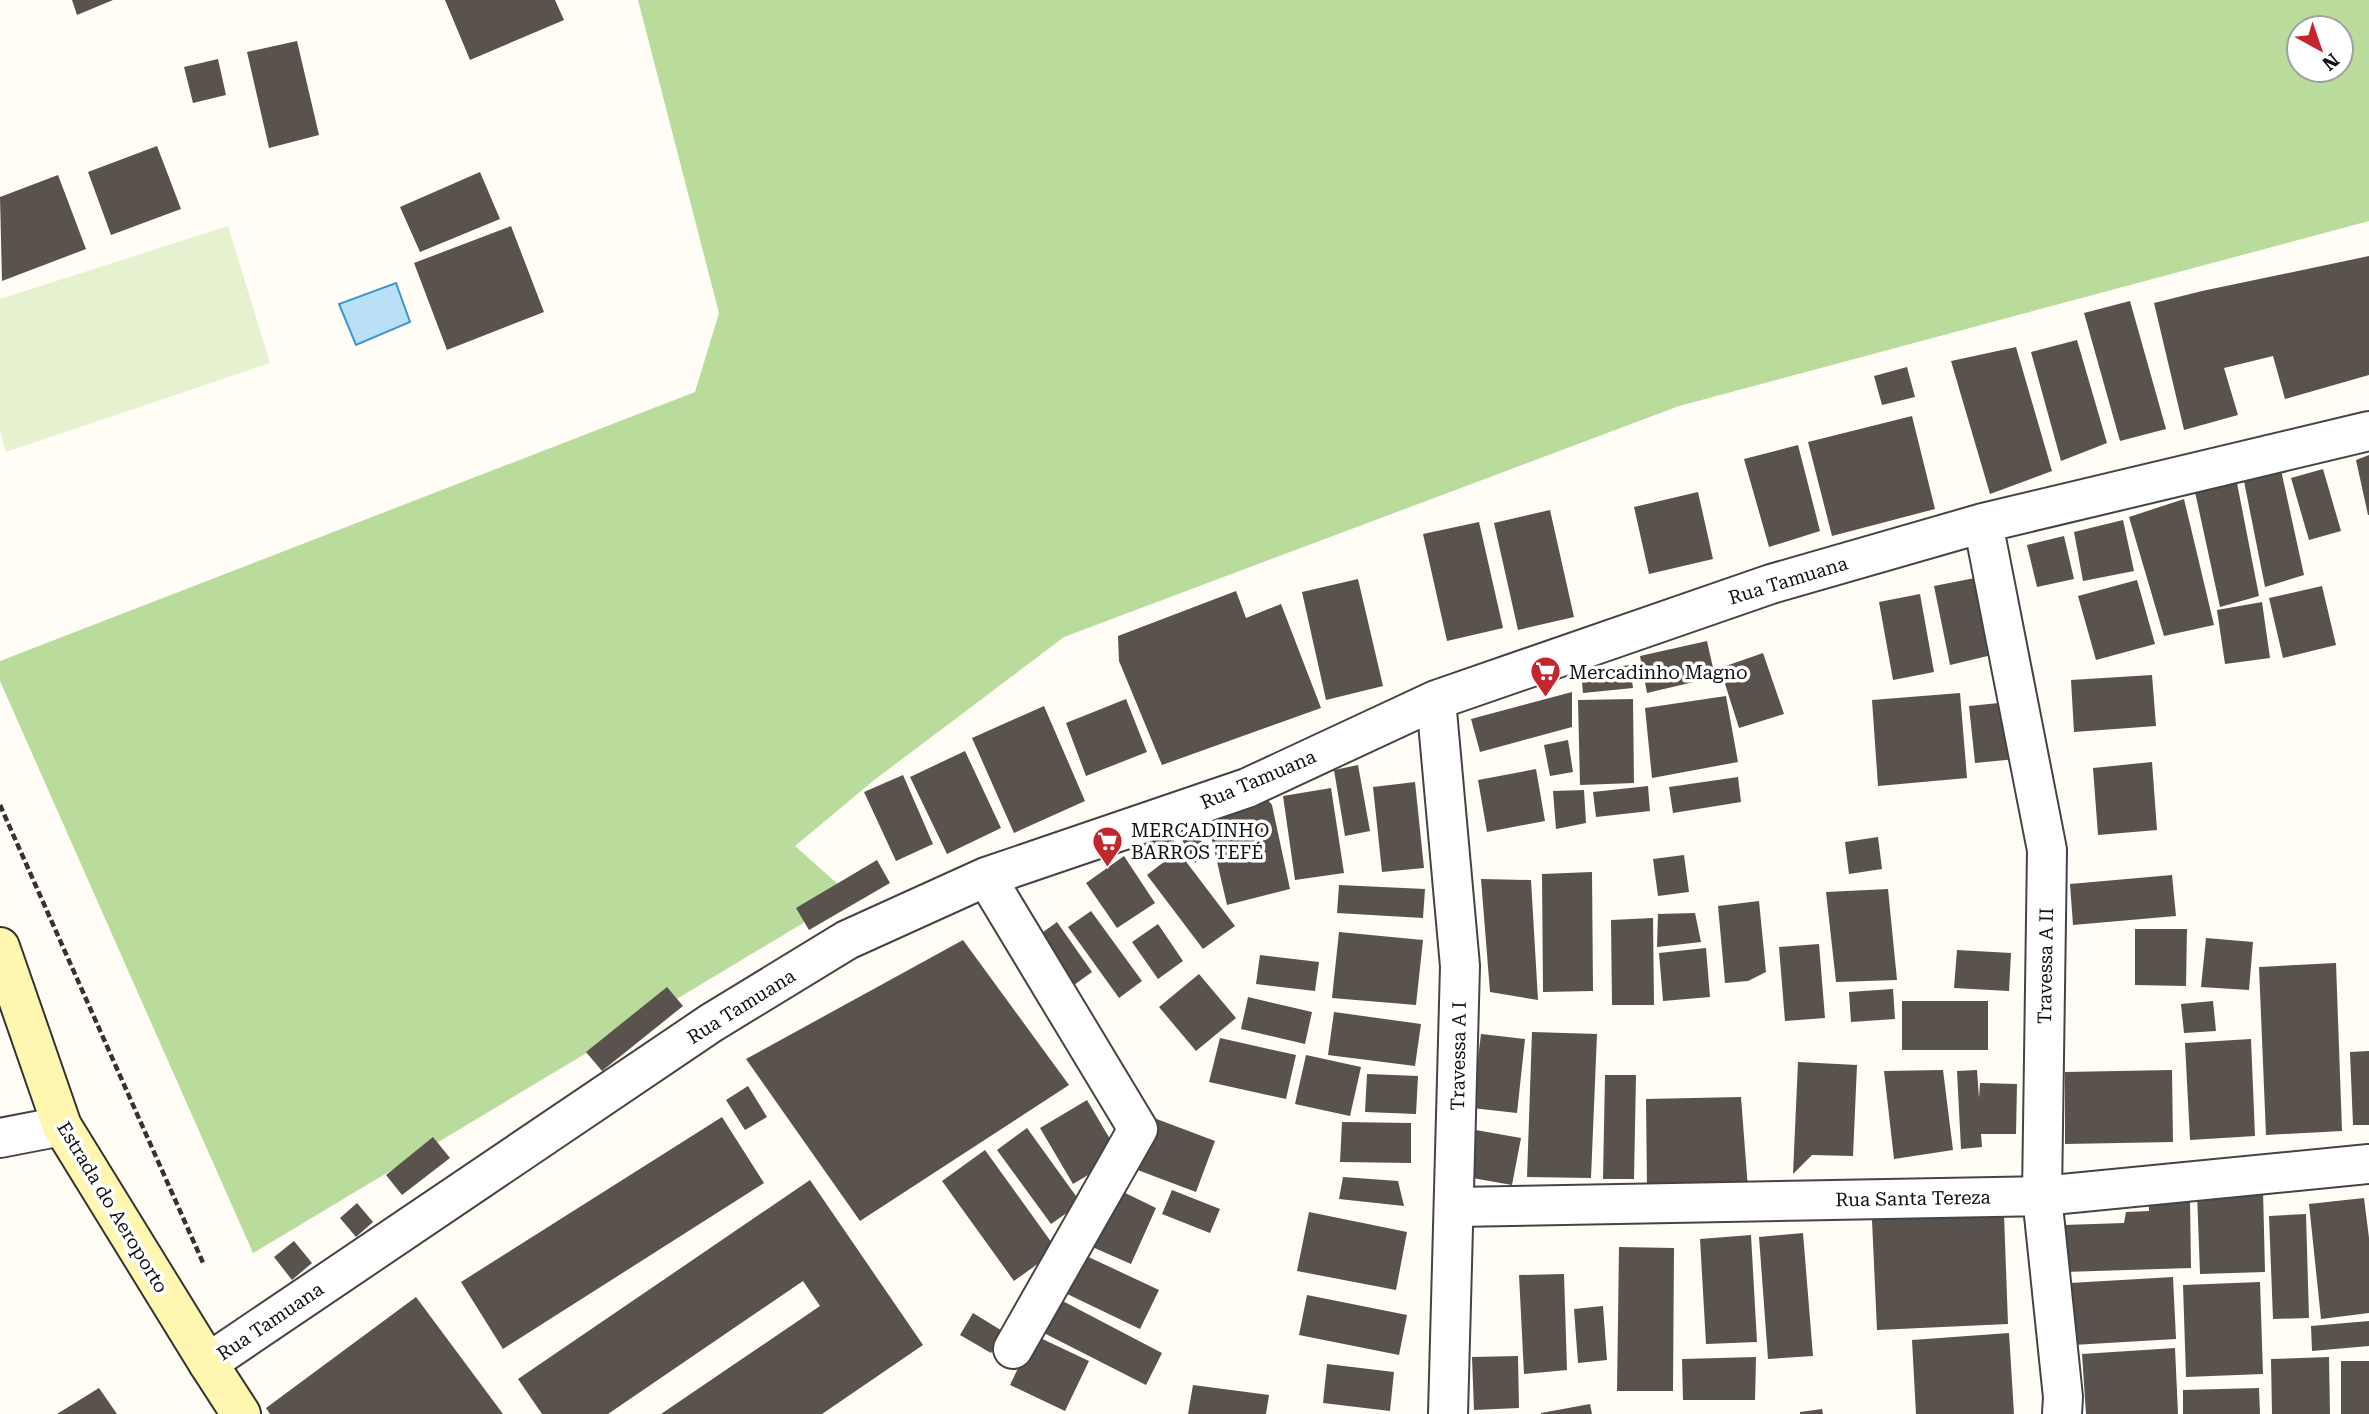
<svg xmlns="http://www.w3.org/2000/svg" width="2369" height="1414" font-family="'Roboto Serif',serif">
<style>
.forest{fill:#b9dc9c;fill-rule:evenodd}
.pitch{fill:#e6f2cf}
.water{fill:#b9e0f7;stroke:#3f96cf;stroke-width:2}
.building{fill:#5a524d}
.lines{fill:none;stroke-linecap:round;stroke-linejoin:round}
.street-casing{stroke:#444;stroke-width:42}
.secondary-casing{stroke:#333;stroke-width:42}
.path{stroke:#333;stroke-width:4.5;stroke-dasharray:7 3.5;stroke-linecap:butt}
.street{stroke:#fff;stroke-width:38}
.secondary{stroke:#fff6b0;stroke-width:38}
.labels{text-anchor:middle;stroke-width:7;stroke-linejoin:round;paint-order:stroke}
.street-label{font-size:19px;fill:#111;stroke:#fff}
.poi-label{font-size:19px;fill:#111;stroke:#fff;text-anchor:start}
</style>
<rect width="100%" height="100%" fill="#fffdf5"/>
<path class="forest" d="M638,0H2369V221L1679,406L1064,637L873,781L795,846L850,895L253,1253L0,681V661L695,392L719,313ZM2299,28H2341V70H2299Z"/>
<path class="pitch" d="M228,226L270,363L6,452L0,431V299Z"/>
<path class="water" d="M396,283L410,322L356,345L339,304Z"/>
<path class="building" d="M72,0H113L77,15Z
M445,0H555L564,20L470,60Z
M297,41L319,135L269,148L247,52Z
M218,59L226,95L193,103L184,67Z
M157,146L181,209L111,235L88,172Z
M480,172L500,219L420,252L400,207Z
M58,175L86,249L2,281L0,197Z
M511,226L544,312L447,350L414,263Z
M2369,256V375L2285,399L2273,356L2224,368L2238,415L2184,430L2154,303L2202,291Z
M2130,301L2166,429L2120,441L2084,313Z
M2077,340L2107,443L2061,461L2031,352Z
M2016,347L2052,471L1990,494L1951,361Z
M1907,367L1915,397L1882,405L1874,376Z
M1912,416L1935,509L1832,536L1808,442Z
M1798,445L1820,531L1769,547L1744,459Z
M2369,455V515H2368L2356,460Z
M2279,461L2304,575L2265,587L2242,471Z
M2323,469L2341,531L2309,540L2291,478Z
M2237,483L2259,596L2220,607L2195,492Z
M1698,492L1713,559L1649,574L1634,507Z
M2184,499L2214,625L2164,636L2129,517Z
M1550,510L1574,617L1518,630L1494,523Z
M2123,520L2134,571L2083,581L2074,532Z
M1479,522L1503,628L1447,641L1423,534Z
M2064,536L2074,579L2037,587L2027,545Z
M1980,577L1996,654L1950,665L1934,586Z
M1358,579L1383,686L1326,700L1302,592Z
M2137,580L2155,644L2096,660L2078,596Z
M2322,586L2336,645L2283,658L2269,598Z
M1236,591L1246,618L1281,604L1321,708L1162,765L1119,661L1118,636Z
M1920,594L1934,672L1893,680L1879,602Z
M2262,602L2270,658L2225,664L2217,610Z
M1707,641L1715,677L1647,693L1640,656Z
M1763,653L1784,714L1739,728L1720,668Z
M1630,665L1633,688L1583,693L1581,671Z
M2152,675L2156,726L2074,732L2071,680Z
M1572,692V727L1480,752L1471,719Z
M1960,693L1967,778L1878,786L1872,700Z
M1726,696L1738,762L1652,778L1645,708Z
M1126,699L1147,752L1086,776L1066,723Z
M1633,699L1634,783L1580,785L1578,700Z
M2009,702L2016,759L1975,763L1969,706Z
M1044,706L1085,801L1014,833L972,738Z
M1568,740L1573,772L1550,776L1544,745Z
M965,751L1001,828L947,854L910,777Z
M2152,762L2157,830L2098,835L2093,768Z
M1358,765L1370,831L1345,836L1334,770Z
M1536,769L1545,821L1487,832L1478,780Z
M903,775L933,844L896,861L864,792Z
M1738,777L1741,802L1673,813L1669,787Z
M1415,782L1424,868L1382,872L1373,787Z
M1648,786L1650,811L1596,817L1593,792Z
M1331,788L1344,873L1295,880L1283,796Z
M1584,790L1586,823L1556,829L1553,791Z
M1267,799L1272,805L1290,889L1227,905L1206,814Z
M1192,823L1209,855L1195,863L1177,831Z
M1164,826L1176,844L1148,862L1136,846Z
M1878,837L1882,869L1849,874L1845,842Z
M1178,851L1235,926L1203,949L1147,875Z
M1684,855L1689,892L1658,896L1653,859Z
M1124,856L1155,903L1117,928L1086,883Z
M877,860L890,883L809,930L796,908Z
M1592,872L1593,991L1543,992L1542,874Z
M2172,875L2176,916L2073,925L2070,884Z
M1481,879L1531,880L1538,1000L1490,992Z
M1339,885L1425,889L1423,918L1337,913Z
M1888,889L1897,980L1836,982L1826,892Z
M1759,901L1766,972L1748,981L1725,983L1718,906Z
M1091,911L1142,981L1119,998L1068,927Z
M1695,913L1701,942L1657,947L1658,914Z
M1653,918L1654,1005H1612L1611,920Z
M1057,922L1092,972L1074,985L1039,935Z
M1158,924L1183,961L1158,979L1132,942Z
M2135,929H2187L2186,986L2135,985Z
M1339,932L1423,940L1416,1005L1332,998Z
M2206,938L2253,942L2249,990L2201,987Z
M963,940L1069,1085L860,1221L746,1059Z
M1819,944L1825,1018L1785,1021L1779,947Z
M1706,948L1710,997L1663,1001L1659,953Z
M1957,950L2011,953L2009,991L1954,988Z
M1260,955L1319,962L1315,991L1256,984Z
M2336,963L2342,1131L2266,1135L2259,967Z
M1199,974L1236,1018L1196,1051L1159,1007Z
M667,987L683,1006L602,1071L586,1052Z
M1893,989L1895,1019L1851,1022L1849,992Z
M1248,997L1312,1012L1305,1044L1241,1029Z
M1902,1001H1988V1050H1902Z
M2213,1001L2216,1031L2184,1033L2181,1004Z
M1334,1012L1421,1024L1415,1066L1328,1055Z
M1532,1032L1597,1034L1591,1178L1527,1177Z
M1481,1034L1525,1039L1517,1113L1472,1108Z
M1220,1038L1296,1055L1286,1099L1209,1082Z
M2251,1039L2255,1136L2190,1140L2185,1043Z
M2369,1051V1125H2353L2350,1052Z
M1306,1055L1361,1067L1350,1116L1295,1104Z
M1798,1062L1857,1065L1853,1156L1812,1155L1793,1174Z
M1943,1070L1953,1150L1894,1159L1884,1071Z
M1977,1070L1979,1098L1980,1083L2017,1084L2016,1134H1981L1982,1147L1961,1149L1957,1071Z
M2172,1070L2173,1142L2065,1144V1072Z
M1367,1074L1418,1076L1416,1114L1365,1112Z
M1605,1075H1636L1634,1179H1603Z
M748,1086L767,1117L745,1130L726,1100Z
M1741,1097L1748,1189H1647L1646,1099Z
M1087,1100L1120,1156L1073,1184L1040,1128Z
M722,1117L764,1183L503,1349L461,1282Z
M1154,1118L1215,1141L1196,1192L1135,1169Z
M1342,1122L1411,1123V1163L1340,1162Z
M1027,1128L1081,1203L1051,1224L997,1150Z
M1470,1129L1521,1138L1512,1185L1461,1176Z
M433,1137L450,1158L402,1195L386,1175Z
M985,1150L1057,1250L1014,1281L942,1181Z
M1343,1177L1398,1181L1404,1206L1339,1199Z
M810,1180L923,1345L822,1414H661L820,1306L803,1281L608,1414H542L518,1379Z
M1117,1189L1156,1208L1131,1264L1090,1246Z
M1172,1190L1220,1209L1210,1233L1162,1214Z
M2263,1190L2265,1272L2200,1274L2197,1192Z
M2364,1198L2369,1238V1313L2321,1319L2309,1204Z
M2149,1199H2190L2191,1268L2064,1272L2063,1225L2124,1223L2126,1212L2149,1211Z
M357,1203L373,1222L356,1237L340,1218Z
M1309,1212L1407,1232L1396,1290L1297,1271Z
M2004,1214L2008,1324L1877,1330L1872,1220Z
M2306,1214L2309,1318L2273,1319L2269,1216Z
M1803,1233L1813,1356L1768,1359L1759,1237Z
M1751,1235L1757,1342L1706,1344L1700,1239Z
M294,1241L312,1263L292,1280L274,1257Z
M1619,1247L1674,1248L1673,1391H1617Z
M1080,1253L1159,1290L1140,1329L1061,1291Z
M1564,1274L1567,1370L1524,1374L1519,1275Z
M2173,1277L2176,1339L2073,1345L2070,1283Z
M2260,1282L2263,1374L2186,1377L2183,1285Z
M1307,1295L1407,1315L1399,1355L1299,1335Z
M416,1297L503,1414H270L266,1408Z
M1055,1297L1162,1353L1146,1385L1038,1330Z
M1603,1306L1607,1360L1578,1363L1574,1309Z
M973,1313L1004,1332L991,1353L960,1335Z
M2369,1321V1346L2312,1351L2311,1326Z
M2009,1333L2014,1414H1916L1912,1340Z
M1034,1335L1089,1361L1065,1411L1010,1385Z
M2175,1348L2178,1414H2086L2082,1354Z
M1518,1356L1519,1408L1474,1410L1472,1357Z
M1756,1357L1755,1400H1683L1682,1359Z
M2329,1357L2330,1414H2272L2271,1359Z
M2341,1361H2369V1414H2341Z
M1327,1364L1394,1372L1390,1411L1323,1403Z
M1193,1385L1269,1395L1266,1414H1188Z
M99,1388L117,1414H57Z
M2259,1388L2260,1414H2183V1390Z
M1590,1404L1592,1414H1541V1413Z
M1822,1409L1823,1414H1800V1412Z"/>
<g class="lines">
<defs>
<path id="street" d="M1983,523L2047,850L2042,1196L2063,1397L2062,1414
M1436,700L1460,966L1448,1414
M986,877L1138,1129L1013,1349
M0,1138L62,1126
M1455,1207L2042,1196L2369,1164
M208,1363L711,1023L847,940L986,877L1247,788L1436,700L1771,584L1983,523L2369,431"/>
<path id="secondary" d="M0,947L62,1126L208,1363L241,1414"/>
</defs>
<use href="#street" class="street-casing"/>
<use href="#secondary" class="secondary-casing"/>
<path class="path" d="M0,805L204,1265"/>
<use href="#street" class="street"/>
<use href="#secondary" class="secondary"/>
</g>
<defs>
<symbol id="supermarket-pin" viewBox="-11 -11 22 30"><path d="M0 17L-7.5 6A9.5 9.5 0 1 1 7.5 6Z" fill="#c4262e" stroke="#fff"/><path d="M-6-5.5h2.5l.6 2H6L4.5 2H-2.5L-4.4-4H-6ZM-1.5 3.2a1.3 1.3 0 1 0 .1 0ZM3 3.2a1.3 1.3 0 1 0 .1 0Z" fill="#fff"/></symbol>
</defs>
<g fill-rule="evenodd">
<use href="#supermarket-pin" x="1528" y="654" width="35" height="47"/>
<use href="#supermarket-pin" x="1090" y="824" width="35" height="47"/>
</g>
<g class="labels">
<g class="street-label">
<text transform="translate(1788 580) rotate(-17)" y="7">Rua Tamuana</text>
<text transform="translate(1258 779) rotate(-23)" y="7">Rua Tamuana</text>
<text transform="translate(2045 966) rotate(-89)" y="7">Travessa A II</text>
<text transform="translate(741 1006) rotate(-32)" y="7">Rua Tamuana</text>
<text transform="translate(1458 1056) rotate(-89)" y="7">Travessa A I</text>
<text transform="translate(1913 1198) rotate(-1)" y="7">Rua Santa Tereza</text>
<text transform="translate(113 1207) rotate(59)" y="7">Estrada do Aeroporto</text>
<text transform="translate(270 1321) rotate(-34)" y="7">Rua Tamuana</text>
</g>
<g class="poi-label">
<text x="1569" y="679">Mercadinho Magno</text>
<text x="1131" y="837">MERCADINHO<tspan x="1131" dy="22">BARROS TEFÉ</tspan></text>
</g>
</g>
<g transform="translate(2320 49) rotate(140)"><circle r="33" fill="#ffffff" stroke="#a0a0a0" stroke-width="2"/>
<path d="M0-5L12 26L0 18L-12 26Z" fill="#c4262e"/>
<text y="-10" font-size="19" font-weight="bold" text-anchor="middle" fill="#111111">N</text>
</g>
</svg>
